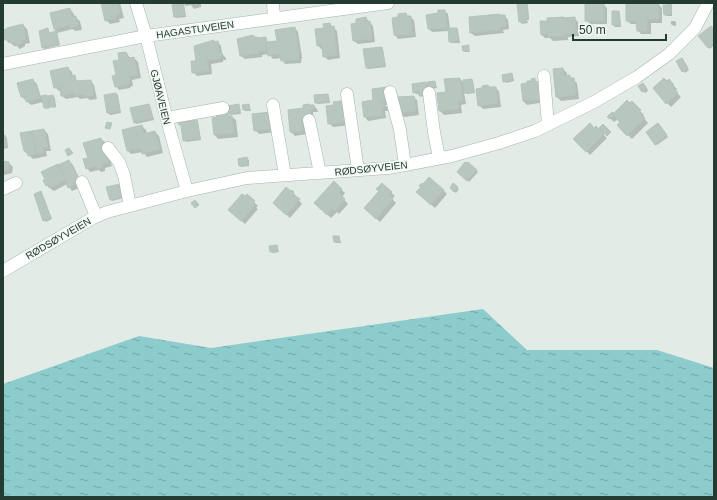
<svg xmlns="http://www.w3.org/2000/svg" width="717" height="500" font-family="Arial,sans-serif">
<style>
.water{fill:url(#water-ripples)}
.shadow{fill:#0003}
.building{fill:#b7c6be;stroke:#b4c4bc}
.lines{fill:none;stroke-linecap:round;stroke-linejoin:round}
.minor-casing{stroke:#a5b3ac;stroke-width:13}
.minor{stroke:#fff;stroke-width:12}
.labels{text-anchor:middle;stroke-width:3.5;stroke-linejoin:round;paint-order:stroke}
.street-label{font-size:10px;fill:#233b31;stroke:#f2f8f4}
</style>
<defs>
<pattern id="water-ripples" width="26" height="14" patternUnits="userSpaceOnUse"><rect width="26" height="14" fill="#8ccccd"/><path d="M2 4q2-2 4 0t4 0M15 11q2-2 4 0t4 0" fill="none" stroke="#72a7a7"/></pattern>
</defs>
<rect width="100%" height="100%" fill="#e2ebe6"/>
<path class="water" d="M483,309L527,350H657L714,368V497H3V384L139,336L211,348Z"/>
<path class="shadow" d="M102,3H120L124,18L119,19L120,22L110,24L106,20Z
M183,3H205L201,4V7L194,9L191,5L186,6Z
M586,3L603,4L607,8V24H590L586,20Z
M635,3L658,4L662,8V23H651V34H641L638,30L637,24H631L627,21Z
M668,3H672V16H666L665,14Z
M184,4L186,17L176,18L175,17L173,6Z
M527,4L528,6L529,20H527L528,23L522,24L520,22Z
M70,9L73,13L75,17L80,21L82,30L75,31L73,29L57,33L60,45L45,49L43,48L48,30L50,34L57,32L54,29Z
M444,11L448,14L450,29H457L458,30L460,43H452L450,42L449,31L432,32L429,29L440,14Z
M613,12H619L620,14L621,27H615L613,25Z
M406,15L414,20L416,37L398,39L395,35L399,18Z
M500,16H505L508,20L509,29L503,30L504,33L475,36L471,33Z
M366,18L373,26L375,42L358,44L354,41L357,24Z
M574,18L578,22L579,36L568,37V40L553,41L550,38H545L542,35Z
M671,21H674L676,22V26L672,25L671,24Z
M330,24L337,31L340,58L328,60L324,56L323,49H321L318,45L325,28Z
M23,25L27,29L30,43L25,44V46L20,49L17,46H14L11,43H9L5,39Z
M295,28L298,32L302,57L301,63L285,64L281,58L273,59L269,54L262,55V57L245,59L241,56L255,38H265L269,43L278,41Z
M714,31V45L710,49L708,47Z
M213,41L215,43L218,42L221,46L222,54L226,58V60H223V62L211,64L212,74L197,76L193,72L197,62Z
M468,47L470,52H465L464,51Z
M382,48L383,49L386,67L368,69L367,68Z
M126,53L131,59L134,58L138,62L141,78L132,80L133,86L130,87V88L119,90L116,86L117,76L120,61Z
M683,61L689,70L685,73L677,62Z
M68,68L72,72L73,77H74L78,82L91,81L94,85L97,99L90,100L87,98L80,99L78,97L66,99L62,96L61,90L59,91L55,87Z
M563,69L567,73V76H569L577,83L579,99L561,101L557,97L554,70Z
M512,74L513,76L514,81L506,83L504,81Z
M460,79L464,83L472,80L473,81L475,93L467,94L464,92L466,104L461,105L462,113L444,115L440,111L447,93Z
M534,79L538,83L545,102L527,105L523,101Z
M33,80L37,84L41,97L53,96L55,98L56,107L53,108L50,105V108L46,109L43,102L31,105L22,97Z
M435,82L437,88L430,89L427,86L429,97H422L420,94H416L414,92L426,83L428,86Z
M667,82L672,84L677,89L675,91L681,97L671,107L667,103Z
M645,85L648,91L645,93L643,91Z
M387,88L389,104L385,105L387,107L388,111H385L386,118L368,121L365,117L374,101Z
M490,88H495L499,91L501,107L483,109L479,105Z
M116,94L118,95L121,113L110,115L108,113L105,96Z
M328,95L329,97L330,103L318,104L316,103Z
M413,97L417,100L419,115L404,117L401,113Z
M341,102L343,105L351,125L333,127L329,123L335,106Z
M632,103L644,115L642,116L648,123L632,139L618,125L621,122L618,119L614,122L609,117L614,115Z
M149,105L150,106L154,120L136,124L135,122Z
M239,105L240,107L241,114L230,115L229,107Z
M249,105L251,111H245L244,110Z
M314,106L317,109L318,112H313L314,121L307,134L295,136L291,132L304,109Z
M228,114L229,115H226V117H232L236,120L238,137L218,139L215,135L213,119Z
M275,117L276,132L259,134L255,130Z
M197,121L198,122L201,140L186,142L184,140L182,126L179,124Z
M142,126L146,130L147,134L155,132L159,136L163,153L147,157L143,152L131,154L128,151Z
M660,126L668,137L657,145L655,144Z
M596,127L607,138L590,155L575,139Z
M44,130L48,134L51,151H46L47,156L33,159L24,151Z
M5,136L7,138L8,148L3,149V137Z
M101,139L105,142L112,166L105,168V171L101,172L99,170L90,172L87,168L89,158Z
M247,158L249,160V166L241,167L240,165Z
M69,161L73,165L83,186L72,191L67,184L54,191L51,189L44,180Z
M3,162L9,163L13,167L12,173L4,175V184Z
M468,164L478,172L469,182L458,172Z
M334,183L345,193L342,197L348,204L339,214L337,212L331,218L319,207Z
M382,184L395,196L392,199L396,203L380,222L369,212L380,191Z
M119,185L124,198L112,201L111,200Z
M422,187L443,190L447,194L435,208L421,196Z
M457,188L459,189L456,193L452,190Z
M292,191L302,204L290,218L278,207Z
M42,194L52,219L46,222L44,220Z
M247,195L258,206L256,208L258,209L245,224L233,214Z
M339,237L340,239L341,243H336L335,242Z
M277,246L279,252L273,253L271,252Z"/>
<path class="building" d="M101,3H118L120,14L116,15L117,18L105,21Z
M183,3L185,15L174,17L172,5Z
M527,3L528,18H526V22H519L517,4Z
M585,3H604V21H585Z
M626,3H659V19H647V31H637L636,21H626Z
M667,3H671V14L664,15L663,5H667Z
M70,8L72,17L76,16L78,26L70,28V25L54,29L50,13Z
M438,10H445L447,28L428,29L426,15L438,13Z
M612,11H619L620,25H612Z
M406,13L407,16H411L412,34L394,35L392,18L398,17V14Z
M499,14V15H505L506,26L500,27V30L470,33L469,17Z
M366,17L367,22L370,21L372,39L353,41L351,24L356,23V19Z
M564,17V18L575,17L576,33L564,34L565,36L548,37V34L541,35L540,21H547V18Z
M330,23V27L334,26L337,55L323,57L322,45L317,46L315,29L324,28L323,24Z
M23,24L26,39L22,40V43L15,46V42L10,43L9,39L4,40L3,30L7,29V28Z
M711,26L714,30V43L708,48L698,36Z
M295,27L299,53L298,60L281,61L279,54L268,56L266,42L277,41L275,30Z
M48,28L49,33L56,31L59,44L42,48L39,31Z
M448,28H457L458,41L449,42Z
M253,35L254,37H257V38L266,37L267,50L259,51V53L240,56L237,39Z
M214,40V42L218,41L219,53H222L223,56L220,57V59L207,60L209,71L192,73L191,61H196L194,46Z
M469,45V51H463L462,46Z
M382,47L385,65L366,68L363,49Z
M126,52L129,58L134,57L138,75L129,76L130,83L127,84V85L115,87L112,76L116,75L113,61L119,60L118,53Z
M682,58L688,68L682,72L676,61Z
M68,67L70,76L75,75L76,81L91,80L94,95L85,97L84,94L75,96V93L61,96L60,87L54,88L50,71Z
M563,68L564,76L570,75V78H574L576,95L556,97L553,69Z
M512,73L513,80L503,82L502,75Z
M460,78L463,101H458L459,109L439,111L437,93L446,92L444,79Z
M535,78V82L540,81L542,99L523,101L521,84L527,83V81H532L531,79Z
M664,78L667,81L669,79L674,85L672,86L678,93L666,104L653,88Z
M33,79L35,86H36L40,98L26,102L25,96L21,97L17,83Z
M472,79L474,92L464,93L463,80Z
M435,81L436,87L428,88L427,82Z
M426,82L427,95L419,96V92L413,93L412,84Z
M643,83L647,89L642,92L638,86Z
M488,85L489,87H496L498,103L478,106L476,89L482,88V86Z
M387,87L386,101H381V103H384L385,107L382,108L383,115L364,117L362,102L373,100L372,89Z
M116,93L120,111L107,113L104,95Z
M328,94L329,102L315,103L314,95Z
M47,95L49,107L44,108L41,96Z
M53,95L55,106L50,107L48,96Z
M414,96L416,111L400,113L398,97Z
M627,100L630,103L632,101L641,110L639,112L645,118L627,136L617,125L620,122L613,116L610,119L607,117L612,112L614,113Z
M341,101V104L346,103L348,122L328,124L326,106L334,105L333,102Z
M149,104L153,118L134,123L130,108Z
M239,104L240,112L229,114L228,106Z
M249,104L250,109L243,110L242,105Z
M309,104L310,105H314V109H310L311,118H302L303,131L290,132L288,110L303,108V105Z
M271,112L273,129L254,131L252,114Z
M228,113V116H232L234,133L214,135L212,118L217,117L216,114Z
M197,120L200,138L183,141L181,125H179L178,123Z
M107,122L112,123L110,129L105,128Z
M590,123L594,128L596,126L604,134L586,152L573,139Z
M658,123L667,135L655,145L646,132Z
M603,124L611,132L607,136L599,128Z
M142,125L144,134L155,131L160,149L142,154L141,148L127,151L122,130Z
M44,129L48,147L43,148L44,153L36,154L32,131Z
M32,131L36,154L28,156L27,151H24L20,133Z
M5,135L7,147L3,148V136Z
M101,138L109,162L102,164V167L97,169L96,166L86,169L83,159L88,158L83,143Z
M69,148L73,153L68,156L65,150Z
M247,157L248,165L239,166L238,159Z
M69,160L80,182L68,188L58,165Z
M3,161L9,162V170H5V171H3Z
M465,162L467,163L468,162L477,170L467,181L457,172Z
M58,164L66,180L49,188L48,185L46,186L43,180L45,179L41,172Z
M429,177L444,190L431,205L416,192L421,187L419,186L422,183L423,184Z
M334,181L342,189L339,193L345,199L335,211L332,209L327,215L314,203Z
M382,183L392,192L389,195L393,199L376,219L364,208L379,191L376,189Z
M453,183L458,187L454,192L450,188Z
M120,184L123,197L110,200L106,187Z
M286,187L291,191L292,190L294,192L293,194L300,199L286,215L273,203Z
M41,191L51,218L43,221L34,194Z
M242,194L245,196L247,194L255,201L253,203L255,205L241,221L228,210Z
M195,200L199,205L195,208L191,203Z
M333,236H339V242H334Z
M277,245L278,251L270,252L269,246Z"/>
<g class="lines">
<defs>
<path id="minor" d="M136,3L146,36L170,131L187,191
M273,3L274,18
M3,64L146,36L388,3
M544,76L548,125
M390,92L400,130L405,165
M429,93L434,132L439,158
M347,94L358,170
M273,105L285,175
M167,118L223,108
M309,120L320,173
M108,148L119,162L124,175L130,206
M82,182L96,216
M3,189L16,183
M3,271L93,218L107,212L187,191L247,178L388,168L405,165L452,156L499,143L535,131L594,102L637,77L669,54L695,28L708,3"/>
</defs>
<use href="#minor" class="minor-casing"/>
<use href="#minor" class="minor"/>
</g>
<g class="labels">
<g class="street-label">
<text transform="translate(195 29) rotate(-8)" y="4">HAGASTUVEIEN</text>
<text transform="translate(161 97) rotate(76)" y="4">GJØAVEIEN</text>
<text transform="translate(371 168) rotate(-6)" y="4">RØDSØYVEIEN</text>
<text transform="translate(58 238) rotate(-30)" y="4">RØDSØYVEIEN</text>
</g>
</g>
<rect width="717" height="500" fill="none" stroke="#233b31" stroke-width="8"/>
<path d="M573 34v6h93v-6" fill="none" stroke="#233b31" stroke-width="2"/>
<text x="579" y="34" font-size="12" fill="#233b31" stroke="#f2f8f4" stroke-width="3" paint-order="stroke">50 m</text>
</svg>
